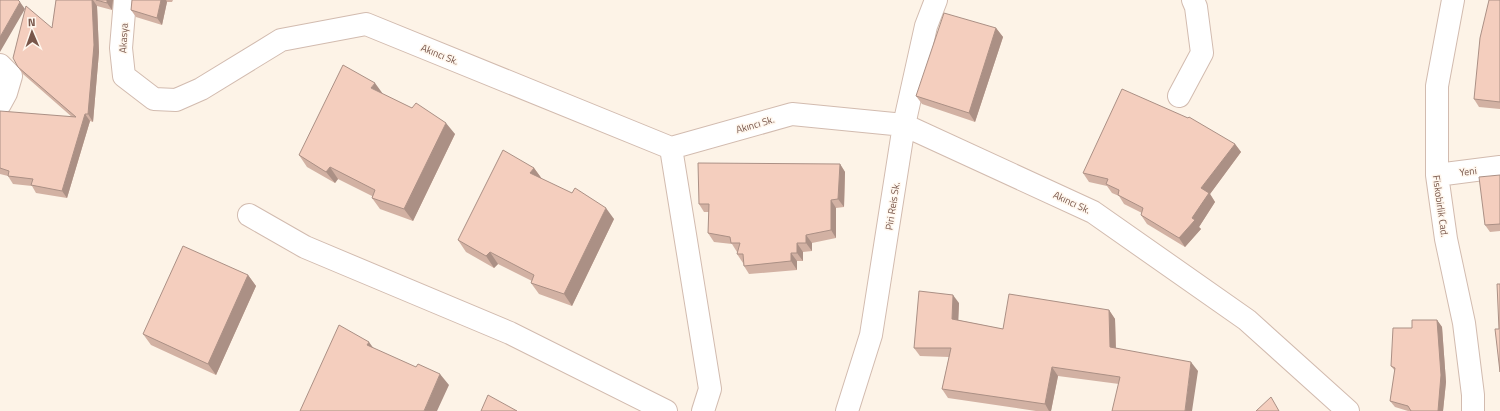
<svg xmlns="http://www.w3.org/2000/svg" width="1500" height="411" font-family="'Titillium Web',sans-serif">
<style>
.lines{fill:none;stroke-linecap:round;stroke-linejoin:round}
.minor-casing{stroke:#d2bbaf;stroke-width:24}
.minor{stroke:#fff;stroke-width:22}
.wall{fill:#d2b1a3}
.shaded-wall{fill:#ab9085}
.building{fill:#f4cebe;stroke:#ab9085}
.labels{text-anchor:middle;stroke-width:3;stroke-linejoin:round;paint-order:stroke}
.street-label{font-size:10px;fill:#78564a;stroke:#fff7ee}
</style>
<rect width="100%" height="100%" fill="#fdf3e7"/>
<g class="lines">
<defs>
<path id="minor" d="M125,0L121,48L124,76L154,99L176,100L201,89L281,40L366,24L671,148L792,114L904,125L1093,212L1247,320L1348,411
M1453,0L1437,86V175L1446,239L1464,323L1473,395V411
M0,65L11,76L6,93L0,104
M1179,96L1202,53L1196,7L1193,0
M671,148L710,389L703,411
M1437,175L1500,167
M249,215L305,247L510,333L666,411
M847,411L871,335L904,125L926,26L936,0"/>
</defs>
<use href="#minor" class="minor-casing"/>
<use href="#minor" class="minor"/>
</g>
<path class="wall" d="M56,0H113L112,10L97,6L99,52L93,122L90,121L67,198L36,193L32,186L13,184L8,176L0,174V112L72,117L23,74L18,67L52,28Z
M132,0H173L172,2H167L162,25L136,17L131,10Z
M1500,0V109L1479,107L1474,99Z
M996,28L1003,37L975,122L922,104L916,96Z
M383,94L455,134L413,221L380,209L372,198V196L338,179L335,183L307,167L299,155Z
M1235,144L1241,152L1210,194L1215,202L1199,227L1201,229L1185,247L1147,224L1141,215L1142,213L1124,204L1119,196L1112,193L1107,186L1089,182L1083,173Z
M840,164L845,172L844,207L836,208V238L812,243V251L803,252V261H797V270L749,274L744,266L743,263L737,254L738,252H737L732,244L714,242L708,233L709,212H704L699,204Z
M534,168L542,179L614,219L572,306L539,294L531,283L532,281L498,264L494,268L466,252L458,240Z
M1500,175V231L1490,232L1485,225Z
M248,275L256,286L216,375L151,345L143,334Z
M959,303L958,320L1003,329L1109,310L1115,319L1116,348L1198,371L1119,384L1058,376L1051,411H1036L948,398L942,389L949,357L920,356L914,348Z
M1437,320L1442,327L1446,382L1443,411H1408L1395,407L1390,401L1395,371L1391,366L1412,328Z"/>
<path class="shaded-wall" d="M92,0H93L97,6L99,52L93,122L88,114Z
M107,0H113L112,10L107,3Z
M161,0H166L167,2L162,25L157,18Z
M20,2L25,9L0,52V37Z
M996,28L1003,37L975,122L969,113Z
M375,83L383,94L371,88Z
M85,114L90,121L67,198L62,191Z
M446,123L455,134L413,221L404,209Z
M1235,144L1241,152L1210,194L1215,202L1199,227L1201,229L1185,247L1179,238L1192,218L1201,188Z
M840,164L845,172L844,207L838,199Z
M330,167L338,179L335,183L326,172Z
M534,168L542,179L530,173Z
M831,200L836,208V238L831,230Z
M606,208L614,219L572,306L564,294Z
M806,235L812,243V251L806,243Z
M797,243L803,252V261L797,253Z
M490,252L498,264L494,268L486,256Z
M791,253L797,261V270L791,261Z
M248,275L256,286L216,375L208,364Z
M953,295L959,303L958,328L952,319Z
M1109,310L1115,319L1116,356L1110,347Z
M1437,320L1442,327L1446,382L1443,411H1438Z
M369,342L377,353L367,345Z
M1191,362L1198,371L1192,411H1185Z
M1052,367L1058,376L1051,411H1049L1045,404Z
M440,374L449,385L437,411H424Z"/>
<path class="building" d="M0,0H18L20,2L0,37Z
M56,0H92L94,45L88,114H85L62,191L31,185L33,179L8,176L9,171L0,168V111L76,117L18,67L13,58L26,6L52,28Z
M96,0H107V3Z
M132,0H161L157,18L131,10Z
M1489,0H1500V102L1474,99L1480,38Z
M944,13L996,28L969,113L916,96Z
M343,65L375,83L371,88L412,108L416,103L446,123L404,209L372,198L375,190L330,167L326,172L299,155Z
M1122,89L1188,118L1189,117L1235,144L1201,188L1209,193L1192,218L1195,220L1179,238L1141,215L1143,208L1118,195L1119,190L1106,184L1108,179L1083,173Z
M503,150L534,168L530,173L572,193L575,188L606,208L564,294L531,283L534,275L490,252L486,256L458,240Z
M698,163L840,164L838,199L831,200V230L806,235V243H797V253H791V261L744,266L743,254H737L740,243H731L730,237L708,233L709,204H699Z
M1500,175V224L1485,225L1479,177Z
M183,246L248,275L208,364L143,334Z
M1497,284H1500V372L1495,329H1499Z
M919,291L953,295L952,319L1003,329L1009,294L1109,310L1110,347L1191,362L1185,411H1112L1120,377L1052,367L1045,404L942,389L951,348H914Z
M1412,320H1437L1441,375L1438,411H1411L1408,406L1390,401L1395,368L1391,366L1393,328H1412Z
M339,325L369,342L367,345L416,367L418,364L440,374L424,411H300Z
M488,395L517,411H481Z
M1271,397L1279,411H1256Z"/>
<g class="labels">
<g class="street-label">
<text transform="translate(123 38) rotate(-87)" y="4">Akasya</text>
<text transform="translate(440 54) rotate(22)" y="4">Akıncı Sk.</text>
<text transform="translate(755 124) rotate(-16)" y="4">Akıncı Sk.</text>
<text transform="translate(1468 171) rotate(-7)" y="4">Yeni</text>
<text transform="translate(1072 202) rotate(25)" y="4">Akıncı Sk.</text>
<text transform="translate(892 206) rotate(-81)" y="4">Piri Reis Sk.</text>
<text transform="translate(1441 206) rotate(82)" y="4">Fiskobirlik Cad.</text>
</g>
</g>
<g transform="translate(32 32) rotate(358)" stroke="#fff7ee" stroke-width="3" paint-order="stroke">
<path d="M0-3L7 15L0 10L-7 15Z" fill="#78564a"/>
<text y="-6" font-size="11" font-weight="bold" text-anchor="middle" fill="#78564a">N</text>
</g>
</svg>
